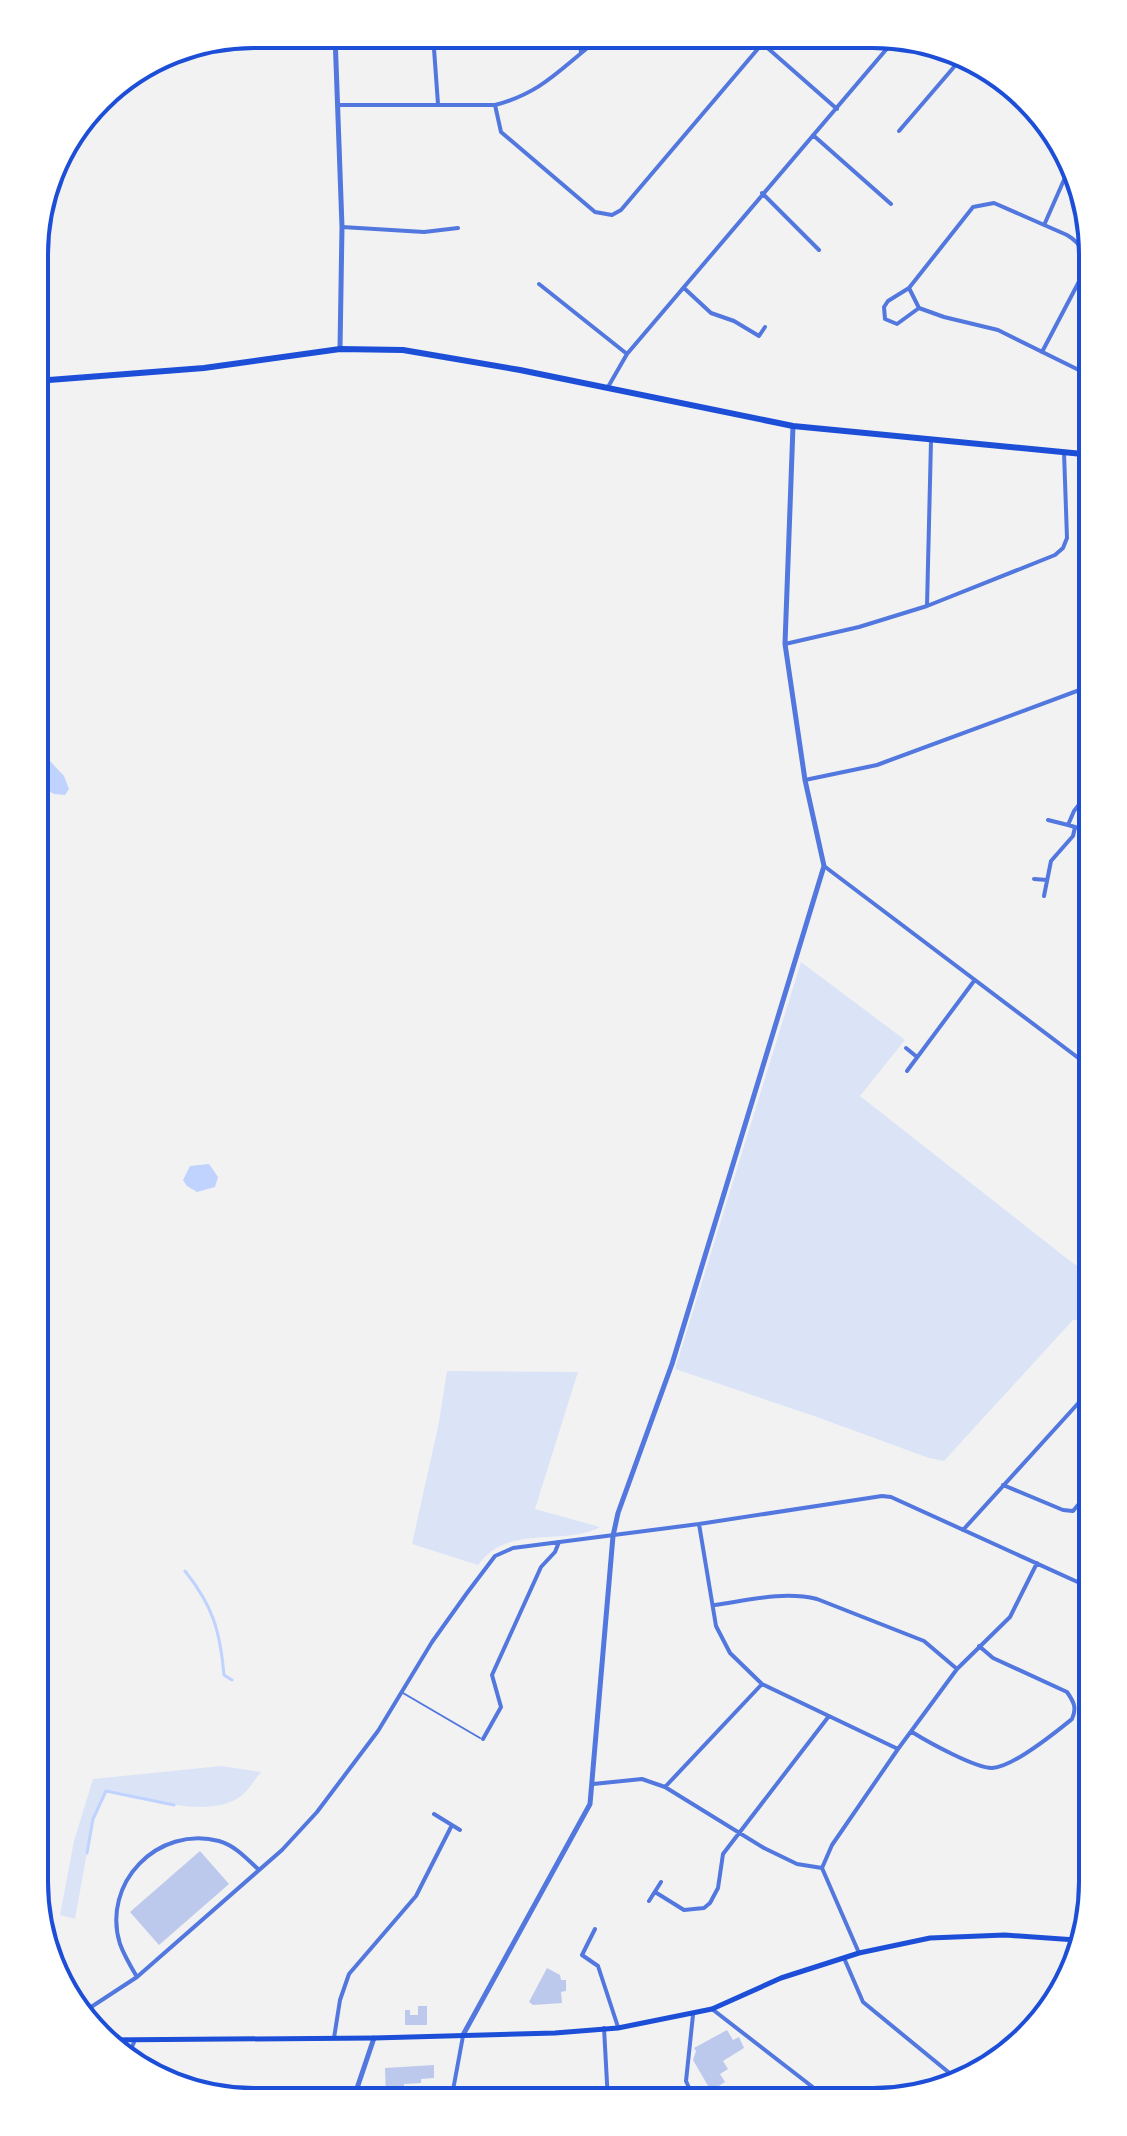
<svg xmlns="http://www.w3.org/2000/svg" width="1127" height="2136" font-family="'Nunito Sans',sans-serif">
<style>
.green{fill:#dbe4f7}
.water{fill:#bfd3fe}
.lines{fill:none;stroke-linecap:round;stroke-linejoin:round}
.stream{stroke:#bfd3fe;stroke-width:3}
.building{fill:#bdc9ec}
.service{stroke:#5277de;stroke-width:2}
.minor{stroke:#5277de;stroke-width:4}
.tertiary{stroke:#5277de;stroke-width:5}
.secondary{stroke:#1d4ed8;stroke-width:5}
.primary{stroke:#1d4ed8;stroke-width:6}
.rim{fill:none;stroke:#1d4ed8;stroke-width:4}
</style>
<rect width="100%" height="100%" fill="#f2f2f2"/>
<path class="green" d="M45,196L47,287L36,288V226Z
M801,962L905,1040L860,1096L1074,1264L1093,1274V1319L1073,1320L944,1461L929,1458L814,1416L675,1369Z
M447,1371L578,1372L535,1509L600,1527C562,1547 508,1523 478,1565L412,1544L439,1422Z
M221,1766L261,1772C255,1779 249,1790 241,1796C209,1821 142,1796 106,1791L93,1819L75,1919L60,1915L74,1841L93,1779Z"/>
<path class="water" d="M49,760L64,776L69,789L65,795L54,794L43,788L35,794V776L39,773L40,762Z
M209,1164L218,1177L215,1187L197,1192L187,1186L183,1180L190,1166Z"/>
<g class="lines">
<path class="stream" d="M185,1571C213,1606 220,1631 224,1675L232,1680
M87,1853L93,1819L106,1791L174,1805"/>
</g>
<path class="building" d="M200,1851L229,1884L159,1945L130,1912Z
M547,1968L560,1975L561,1980H566V1991L561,1992L562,2003L533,2005L529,2002Z
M418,2006H427V2025H405V2010H410V2015H418Z
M727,2030L733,2040L739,2037L744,2048L723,2061L728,2069L720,2074L725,2082L711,2091L693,2060L696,2051L694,2048Z
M434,2065V2078L421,2079V2083L404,2084V2096L386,2097L385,2068Z"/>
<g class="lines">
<path class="service" d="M403,1693L480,1738"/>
<path class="minor" d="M433,35L438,104
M578,36L581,52
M755,37L837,109
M339,105H495C545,92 563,65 603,36
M495,105L501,132L595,212L612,215L621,210L762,44
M899,131L960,60
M813,135L891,204
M762,193L819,250
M1045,223L1067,173
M342,227L424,232L458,228
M539,284L627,354
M684,288L711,313L734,321L759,336L765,327
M909,288L919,308L944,317L998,330L1093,377
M919,308L897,324L885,319L884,307L888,301L909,288L973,207L994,203L1067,235C1082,244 1087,255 1084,272L1042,352
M608,387L627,354L896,38
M927,606L931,441
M785,644L859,627L927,606L1055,555L1063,548L1067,538L1064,452
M805,780L877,765L1093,685
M1048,820L1068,825L1074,811L1093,787
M1075,827L1093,830
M824,866L1093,1069
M1034,879L1047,880
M1044,896L1051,861L1073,836L1075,827L1068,825
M906,1048L917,1057
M907,1071L974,981
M1089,1478L1093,1482
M1003,1485L1063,1510L1073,1511L1093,1487
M699,1524L716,1626L730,1653L762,1684L898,1749
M963,1530L1093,1387
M715,1605C749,1600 784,1591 817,1599L924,1641L957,1669
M912,1732C928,1742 975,1768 992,1768C1012,1768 1056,1732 1072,1719C1077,1708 1074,1702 1067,1692L993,1658L979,1646
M483,1739L501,1707L492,1675L541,1567L555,1552L559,1542
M593,1784L642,1779L665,1787L764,1848L797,1864L822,1868L859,1953
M665,1787L762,1684
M434,1814L460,1830
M822,1868L832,1845L898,1749L957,1669L1010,1617L1037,1563
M655,1892L684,1910L704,1908L710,1903L718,1888L723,1854L829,1716
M649,1901L661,1882
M595,1929L582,1955L598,1966L618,2027
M844,1958L863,2002L958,2080
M137,1977C131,1967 124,1955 120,1944C101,1883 158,1825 219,1841C236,1846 247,1859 259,1870
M712,2009L832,2102
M85,2011L137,1977L282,1850L317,1812L378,1731L432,1642L467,1593L495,1556L513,1548L699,1524L882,1496L891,1497L1093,1589
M693,2015L686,2081L695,2101
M604,2028L608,2101
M334,2038L340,2000L349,1974L416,1896L452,1825
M128,2056L135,2040
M451,2101L463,2036"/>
<path class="tertiary" d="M335,35L342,227L340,349
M463,2035L590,1804L613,1536L618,1513L672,1364L824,866L805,780L785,644L793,426
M353,2100L374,2038"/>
<path class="secondary" d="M104,2040L374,2038L555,2033L618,2028L712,2009L781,1978L859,1953L930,1938L1005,1935L1076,1940"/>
<path class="primary" d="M36,381L204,368L340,349L403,350L520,370L793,426L1093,455"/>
</g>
<path d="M0 0H1127V2136H0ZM254 48H873A206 206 0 0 1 1079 254V1882A206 206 0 0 1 873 2088H254A206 206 0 0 1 48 1882V254A206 206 0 0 1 254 48Z" fill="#fff" fill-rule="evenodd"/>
<path class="rim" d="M254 48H873A206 206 0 0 1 1079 254V1882A206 206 0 0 1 873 2088H254A206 206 0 0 1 48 1882V254A206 206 0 0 1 254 48Z"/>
</svg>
